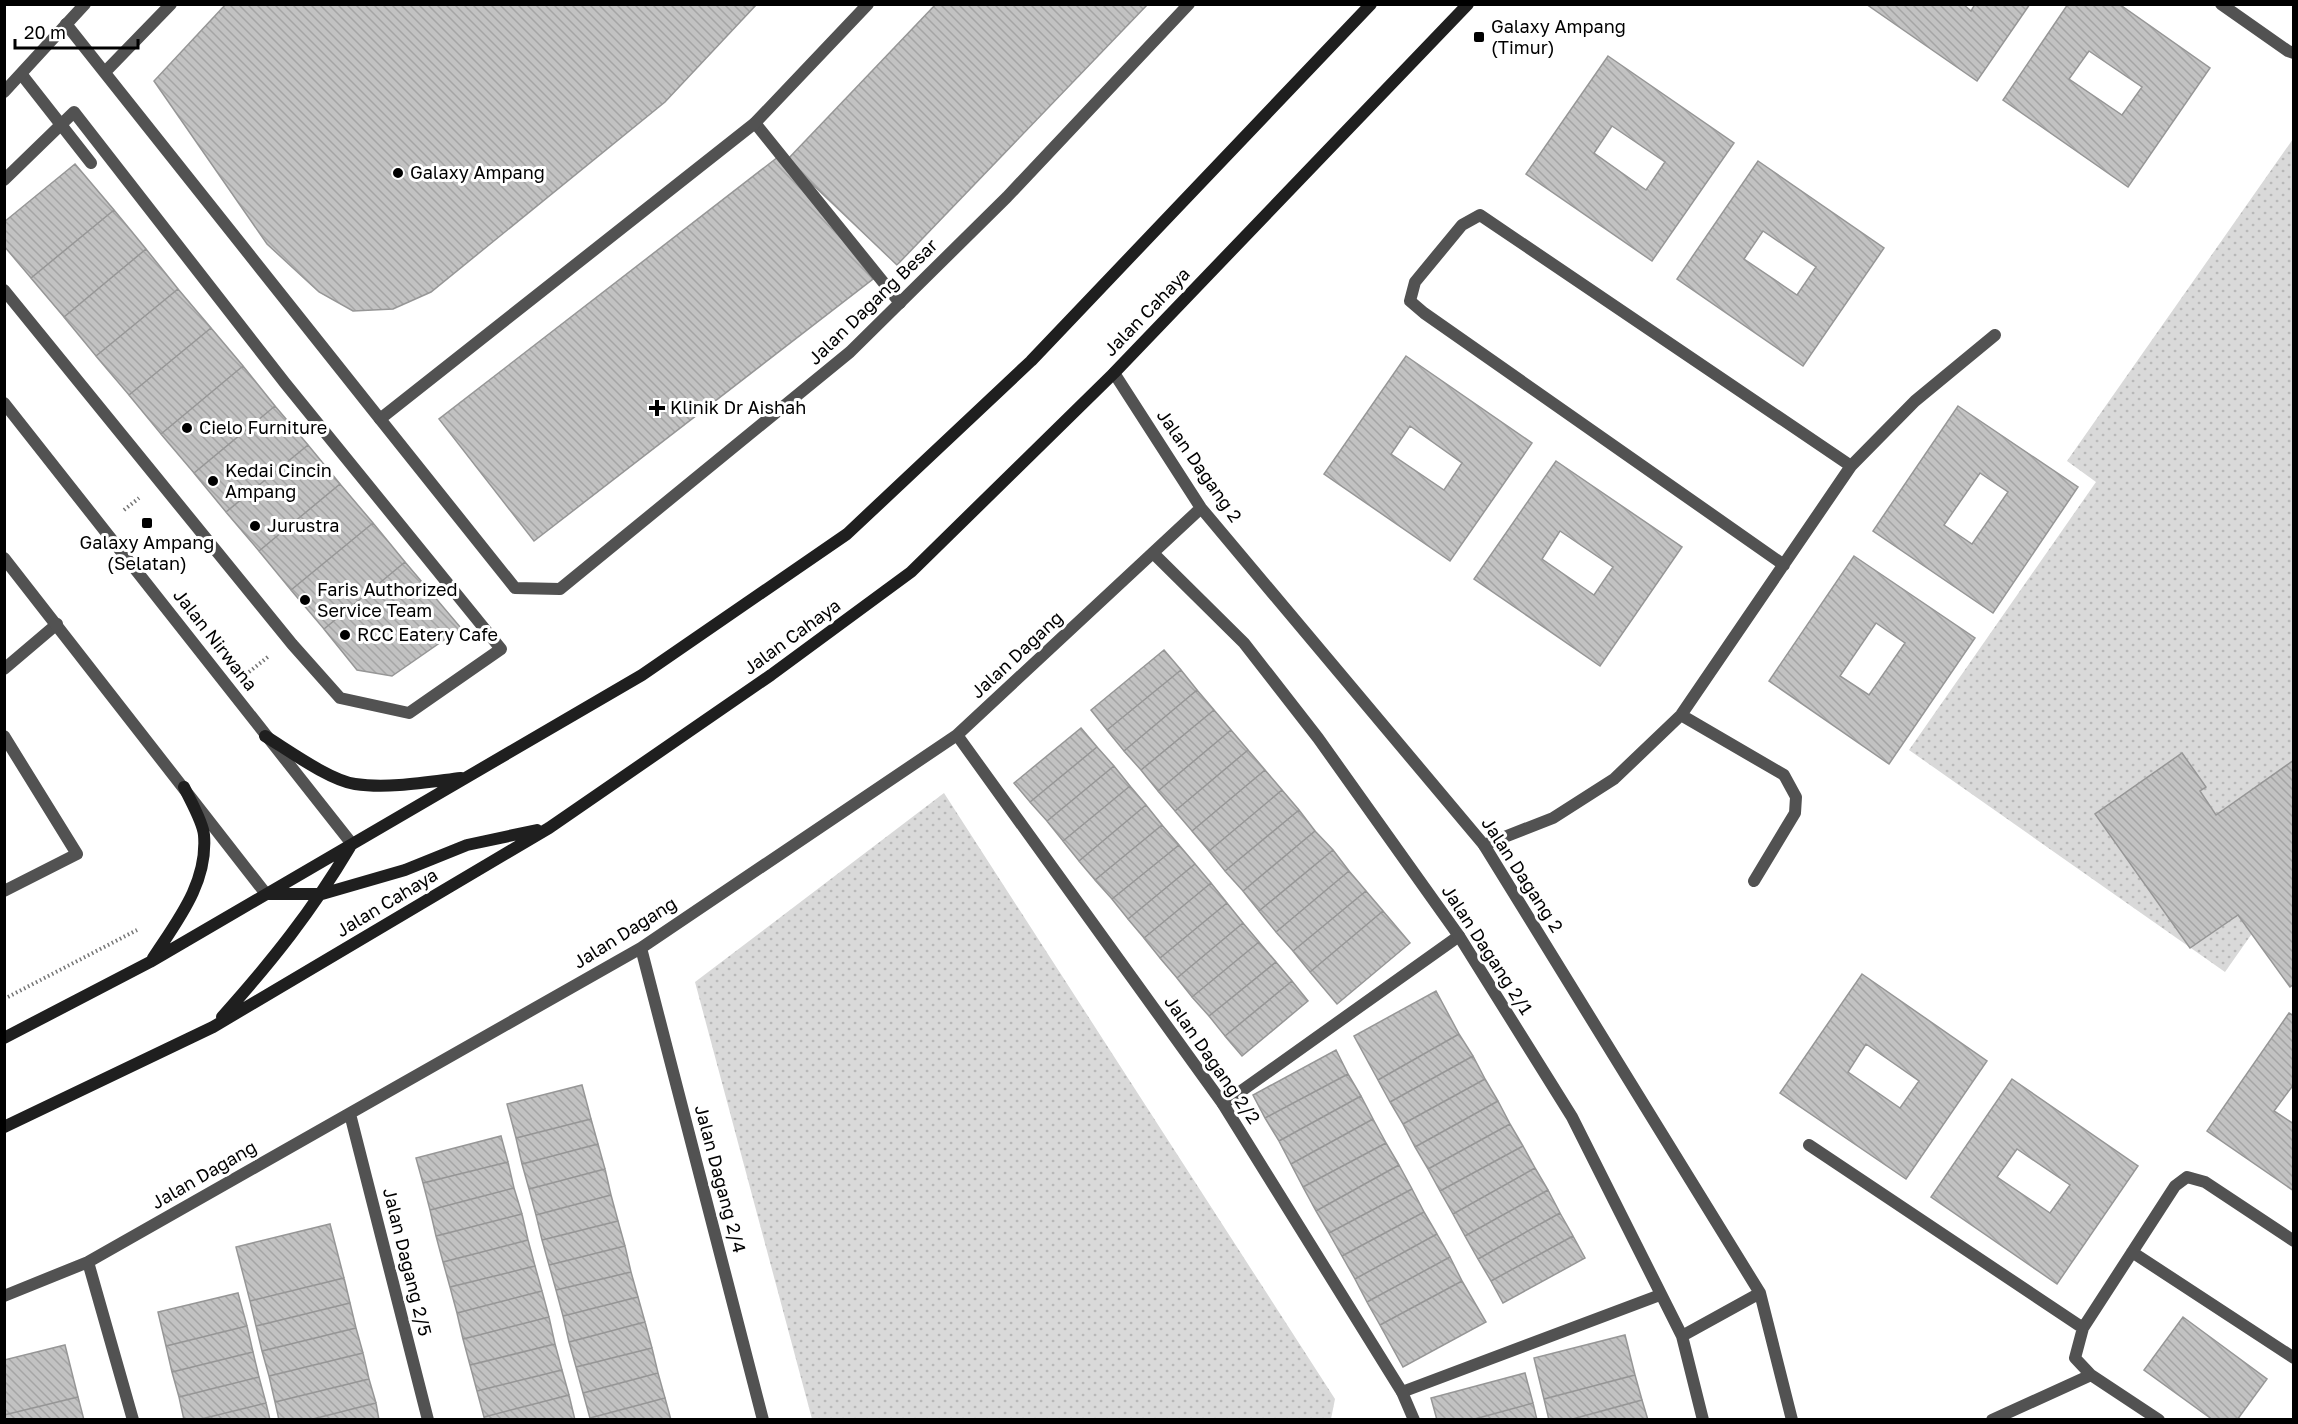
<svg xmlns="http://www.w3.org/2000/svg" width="2298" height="1424" font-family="'Golos Text',sans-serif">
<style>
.park{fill:url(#park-dots)}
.building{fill:url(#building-back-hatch);stroke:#969696;stroke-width:1.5;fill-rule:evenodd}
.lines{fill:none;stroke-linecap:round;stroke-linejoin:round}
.path{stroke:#747474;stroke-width:4;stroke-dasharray:1.5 3;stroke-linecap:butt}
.service{stroke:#525252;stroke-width:12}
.minor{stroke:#525252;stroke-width:12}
.tertiary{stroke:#525252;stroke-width:12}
.secondary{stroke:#1f1f1f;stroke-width:12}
.poi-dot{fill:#000;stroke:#fff;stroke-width:2}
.labels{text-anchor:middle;stroke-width:6;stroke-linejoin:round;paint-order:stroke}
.poi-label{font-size:18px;fill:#000;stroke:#fff;text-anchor:start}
.street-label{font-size:18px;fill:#000;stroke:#fff}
</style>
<defs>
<pattern id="park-dots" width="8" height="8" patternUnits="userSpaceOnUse" patternTransform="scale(1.5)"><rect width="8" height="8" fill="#d9d9d9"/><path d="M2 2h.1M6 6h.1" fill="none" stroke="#b8b8b8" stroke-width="1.8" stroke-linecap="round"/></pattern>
<pattern id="building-back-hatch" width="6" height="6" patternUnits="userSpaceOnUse" patternTransform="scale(1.5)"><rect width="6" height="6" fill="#c2c2c2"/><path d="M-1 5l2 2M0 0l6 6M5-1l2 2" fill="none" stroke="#a5a5a5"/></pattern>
</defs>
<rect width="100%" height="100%" fill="#fff"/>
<path class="park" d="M2293,139V875L2225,972L1909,750L2096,482L2067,461Z
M944,793L1335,1399L1331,1419H812L695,982Z"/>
<path class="building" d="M226,4H757L665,102L431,292L393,309L353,311L319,292L267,244L154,81Z
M936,4H1148L897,265L787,160Z
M1866,4H1963L1971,11L1975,4H2030L1977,81Z
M2068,4H2119L2210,68L2128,187L2003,100ZM2089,51L2142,87L2122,115L2069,79Z
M1608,56L1734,143L1652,261L1526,174ZM1612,126L1665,162L1646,190L1594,153Z
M778,157L873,279L534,541L439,419Z
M1758,161L1884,248L1803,366L1677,279ZM1763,231L1816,267L1797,295L1744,259Z
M75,164L114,210L31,278L4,246V222Z
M114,210L146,249L64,317L31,278Z
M146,249L178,289L96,356L64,317Z
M178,289L211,328L129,395L96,356Z
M211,328L243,366L161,434L129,395Z
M1406,356L1532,443L1450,561L1324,474ZM1410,426L1462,463L1444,490L1391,454Z
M243,366L275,406L194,473L161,434Z
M275,406L308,445L226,512L194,473Z
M1958,406L2078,487L1993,613L1873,531ZM1980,473L2008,492L1972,544L1944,525Z
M308,445L340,484L259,551L226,512Z
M1556,461L1682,547L1600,666L1474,579ZM1560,531L1613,567L1594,595L1542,559Z
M340,484L373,523L291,590L259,551Z
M373,523L405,562L324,629L291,590Z
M1854,556L1975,638L1889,764L1769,681ZM1876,623L1905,643L1869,695L1840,676Z
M405,562L461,628L392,676L357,670L324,629Z
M1164,650L1181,670L1107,730L1091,710Z
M1181,670L1197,690L1124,751L1107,730Z
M1197,690L1214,710L1141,770L1124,751Z
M1214,710L1231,730L1158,791L1141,770Z
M1081,728L1097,747L1030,802L1014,783Z
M1231,730L1248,750L1175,811L1158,791Z
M1097,747L1114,766L1047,821L1030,802Z
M1248,750L1265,770L1192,831L1175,811Z
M2182,753L2206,787L2200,791L2216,815L2294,760V984L2290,987L2238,915L2190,948L2095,814Z
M1114,766L1130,786L1063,841L1047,821Z
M1265,770L1282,790L1209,851L1192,831Z
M1130,786L1146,805L1079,861L1063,841Z
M1282,790L1299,810L1225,871L1209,851Z
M1146,805L1162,825L1095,880L1079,861Z
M1299,810L1315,831L1243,891L1225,871Z
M1162,825L1179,845L1112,899L1095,880Z
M1315,831L1333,850L1259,911L1243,891Z
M1179,845L1195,864L1128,919L1112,899Z
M1333,850L1349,871L1276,932L1259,911Z
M1195,864L1211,883L1144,938L1128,919Z
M1349,871L1366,891L1293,951L1276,932Z
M1211,883L1227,903L1160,958L1144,938Z
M1366,891L1383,911L1310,972L1293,951Z
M1227,903L1243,923L1177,978L1160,958Z
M1383,911L1410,943L1337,1004L1310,972Z
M1243,923L1259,942L1192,997L1177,978Z
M1259,942L1276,962L1209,1016L1192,997Z
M1276,962L1292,981L1225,1036L1209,1016Z
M1862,974L1987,1061L1906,1179L1780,1093ZM1866,1044L1919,1081L1900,1108L1848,1072Z
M1292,981L1308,1001L1242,1056L1225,1036Z
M1436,991L1459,1034L1378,1080L1354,1036Z
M2289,1013L2294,1016V1084L2274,1111L2294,1124V1191L2207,1131Z
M1459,1034L1473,1056L1390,1102L1378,1080Z
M1336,1050L1348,1074L1265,1118L1253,1095Z
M1473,1056L1485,1079L1403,1124L1390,1102Z
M1348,1074L1361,1096L1279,1141L1265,1118Z
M1485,1079L1498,1101L1415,1147L1403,1124Z
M2012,1079L2138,1166L2057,1284L1931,1197ZM2017,1149L2070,1185L2050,1213L1997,1177Z
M582,1085L591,1119L516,1138L507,1104Z
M1361,1096L1373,1119L1291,1164L1279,1141Z
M1498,1101L1510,1124L1428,1169L1415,1147Z
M591,1119L598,1144L522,1164L516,1138Z
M1373,1119L1386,1143L1303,1187L1291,1164Z
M1510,1124L1523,1146L1440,1191L1428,1169Z
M501,1136L508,1162L423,1183L416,1158Z
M1386,1143L1399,1165L1316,1211L1303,1187Z
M598,1144L605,1169L529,1189L522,1164Z
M1523,1146L1535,1168L1453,1214L1440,1191Z
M508,1162L514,1188L430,1210L423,1183Z
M1399,1165L1412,1189L1329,1233L1316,1211Z
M1535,1168L1548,1190L1465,1236L1453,1214Z
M605,1169L611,1195L536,1215L529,1189Z
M514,1188L522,1214L436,1236L430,1210Z
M1412,1189L1424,1212L1342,1256L1329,1233Z
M1548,1190L1560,1213L1478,1259L1465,1236Z
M611,1195L618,1221L542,1240L536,1215Z
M1424,1212L1437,1234L1355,1279L1342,1256Z
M1560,1213L1573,1236L1491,1281L1478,1259Z
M522,1214L528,1240L443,1262L436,1236Z
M618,1221L625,1246L549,1265L542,1240Z
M330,1224L344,1278L250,1301L236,1247Z
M1437,1234L1450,1257L1367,1302L1355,1279Z
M1573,1236L1585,1258L1503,1303L1491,1281Z
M528,1240L535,1266L450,1287L443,1262Z
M625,1246L631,1272L556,1290L549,1265Z
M1450,1257L1462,1281L1380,1325L1367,1302Z
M535,1266L542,1291L457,1313L450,1287Z
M631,1272L638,1297L563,1316L556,1290Z
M344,1278L350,1303L256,1326L250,1301Z
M1462,1281L1486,1322L1403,1367L1380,1325Z
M542,1291L549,1317L463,1339L457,1313Z
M238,1293L247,1326L166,1346L158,1312Z
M638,1297L645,1322L569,1342L563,1316Z
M350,1303L356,1328L262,1351L256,1326Z
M549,1317L555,1344L470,1365L463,1339Z
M2183,1317L2267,1379L2237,1420H2213L2144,1370Z
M645,1322L652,1348L576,1367L569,1342Z
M247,1326L253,1352L172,1372L166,1346Z
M356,1328L363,1353L269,1376L262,1351Z
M1625,1335L1635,1375L1544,1399L1534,1358Z
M555,1344L562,1370L477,1391L470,1365Z
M65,1345L78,1397L4,1415V1360Z
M652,1348L658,1373L583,1393L576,1367Z
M253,1352L259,1377L179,1397L172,1372Z
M363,1353L369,1379L275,1402L269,1376Z
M562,1370L569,1395L484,1417L477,1391Z
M658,1373L665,1398L590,1418L583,1393Z
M1525,1373L1533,1403L1471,1420H1437L1431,1398Z
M1635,1375L1642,1400L1569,1420H1549L1544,1399Z
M259,1377L266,1403L197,1420H184L179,1397Z
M369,1379L376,1403L309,1420H279L275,1402Z
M569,1395L575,1420H485L484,1417Z
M78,1397L84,1420H4V1415Z
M665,1398L671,1420H590V1418Z
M1642,1400L1648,1420H1569Z
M266,1403L270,1420H197Z
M376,1403L379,1420H309Z
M1533,1403L1537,1420H1471Z"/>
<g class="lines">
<path class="path" d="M124,510L139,498
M249,672L269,656
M4,999L137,930"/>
<path class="service" d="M2221,4L2288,51L2294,53
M66,24L380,419
M105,72L171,4
M22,75L91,163
M755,123L900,303
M4,180L74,112L285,383L501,649L409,713L340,698L292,644L4,290
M1784,565L1424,313L1410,301L1415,282L1462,225L1480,215L1851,466
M4,669L57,624
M1681,715L1784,775L1796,797L1795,813L1754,881
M4,736L77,854L4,891
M1484,845L1553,818L1614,779L1681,715L1851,466L1915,401L1995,335
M1223,1104L1459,936
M1809,1145L2083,1328
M2132,1252L2294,1358
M1402,1392L1660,1295
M1992,1420L2091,1375
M2159,1420L2091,1375L2075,1358L2083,1328L2175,1186L2187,1177L2205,1182L2294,1241"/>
<path class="minor" d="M868,4L755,123L380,419L515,588L560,589L850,352L1007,197L1189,4
M4,92L85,4
M1114,373L1201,508L1484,845L1760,1293L1792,1420
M1153,553L1244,643L1318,738L1459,936L1572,1117L1682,1336L1703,1420
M957,735L1223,1104L1402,1392L1414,1420
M641,948L763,1420
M350,1114L428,1420
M88,1262L133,1420
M4,1296L88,1262L641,948L957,735L1201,508
M1682,1336L1760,1293"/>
<path class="tertiary" d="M4,403L352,844
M4,558L266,894"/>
<path class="secondary" d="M265,736C288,750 329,780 355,784C388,789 428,782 461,778
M267,894H322L405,870L467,845L537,830
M153,958C177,921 208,883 204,835C203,822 190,800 184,787
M222,1017C272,961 312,911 350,847
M4,1038L150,962L642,675L847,534L1031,361L1371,4
M4,1127L213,1027L549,828L771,675L911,572L1114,373L1468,4"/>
</g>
<g class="poi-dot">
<rect x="1473" y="31" width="12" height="12" rx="3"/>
<circle cx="398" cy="173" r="6"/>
<path d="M654 399h6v6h6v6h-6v6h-6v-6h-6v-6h6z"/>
<circle cx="187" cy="428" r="6"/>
<circle cx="213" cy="481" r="6"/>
<rect x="141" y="517" width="12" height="12" rx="3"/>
<circle cx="255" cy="526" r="6"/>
<circle cx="305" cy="600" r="6"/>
<circle cx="345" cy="635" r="6"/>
</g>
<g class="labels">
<g class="poi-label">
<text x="1491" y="33">Galaxy Ampang<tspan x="1491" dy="21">(Timur)</tspan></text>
<text x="410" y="179">Galaxy Ampang</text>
<text x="670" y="414">Klinik Dr Aishah</text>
<text x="199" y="434">Cielo Furniture</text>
<text x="225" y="477">Kedai Cincin<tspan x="225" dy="21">Ampang</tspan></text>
<text x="267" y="532">Jurustra</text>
<text x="147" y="549" text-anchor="middle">Galaxy Ampang<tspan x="147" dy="21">(Selatan)</tspan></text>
<text x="317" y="596">Faris Authorized<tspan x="317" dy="21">Service Team</tspan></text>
<text x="357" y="641">RCC Eatery Cafe</text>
</g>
<g class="street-label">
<text transform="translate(873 302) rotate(-44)" y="6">Jalan Dagang Besar</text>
<text transform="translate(1147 312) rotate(-46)" y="6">Jalan Cahaya</text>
<text transform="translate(1199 466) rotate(55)" y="6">Jalan Dagang 2</text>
<text transform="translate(792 637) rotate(-36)" y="6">Jalan Cahaya</text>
<text transform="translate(215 640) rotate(52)" y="6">Jalan Nirwana</text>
<text transform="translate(1017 655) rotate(-43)" y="6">Jalan Dagang</text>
<text transform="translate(1522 875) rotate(57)" y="6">Jalan Dagang 2</text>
<text transform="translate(387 903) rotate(-31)" y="6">Jalan Cahaya</text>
<text transform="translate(625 933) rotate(-32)" y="6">Jalan Dagang</text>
<text transform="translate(1487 950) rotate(57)" y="6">Jalan Dagang 2/1</text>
<text transform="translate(1212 1060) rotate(55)" y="6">Jalan Dagang 2/2</text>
<text transform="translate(204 1175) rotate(-30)" y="6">Jalan Dagang</text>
<text transform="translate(720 1179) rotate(75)" y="6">Jalan Dagang 2/4</text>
<text transform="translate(407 1262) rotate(76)" y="6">Jalan Dagang 2/5</text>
</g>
</g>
<rect width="2298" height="1424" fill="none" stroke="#000000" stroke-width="12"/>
<path d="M15 39v9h123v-9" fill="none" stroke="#000000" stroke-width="3"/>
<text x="24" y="39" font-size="18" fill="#000000" stroke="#ffffff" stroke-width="4.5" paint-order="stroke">20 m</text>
</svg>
